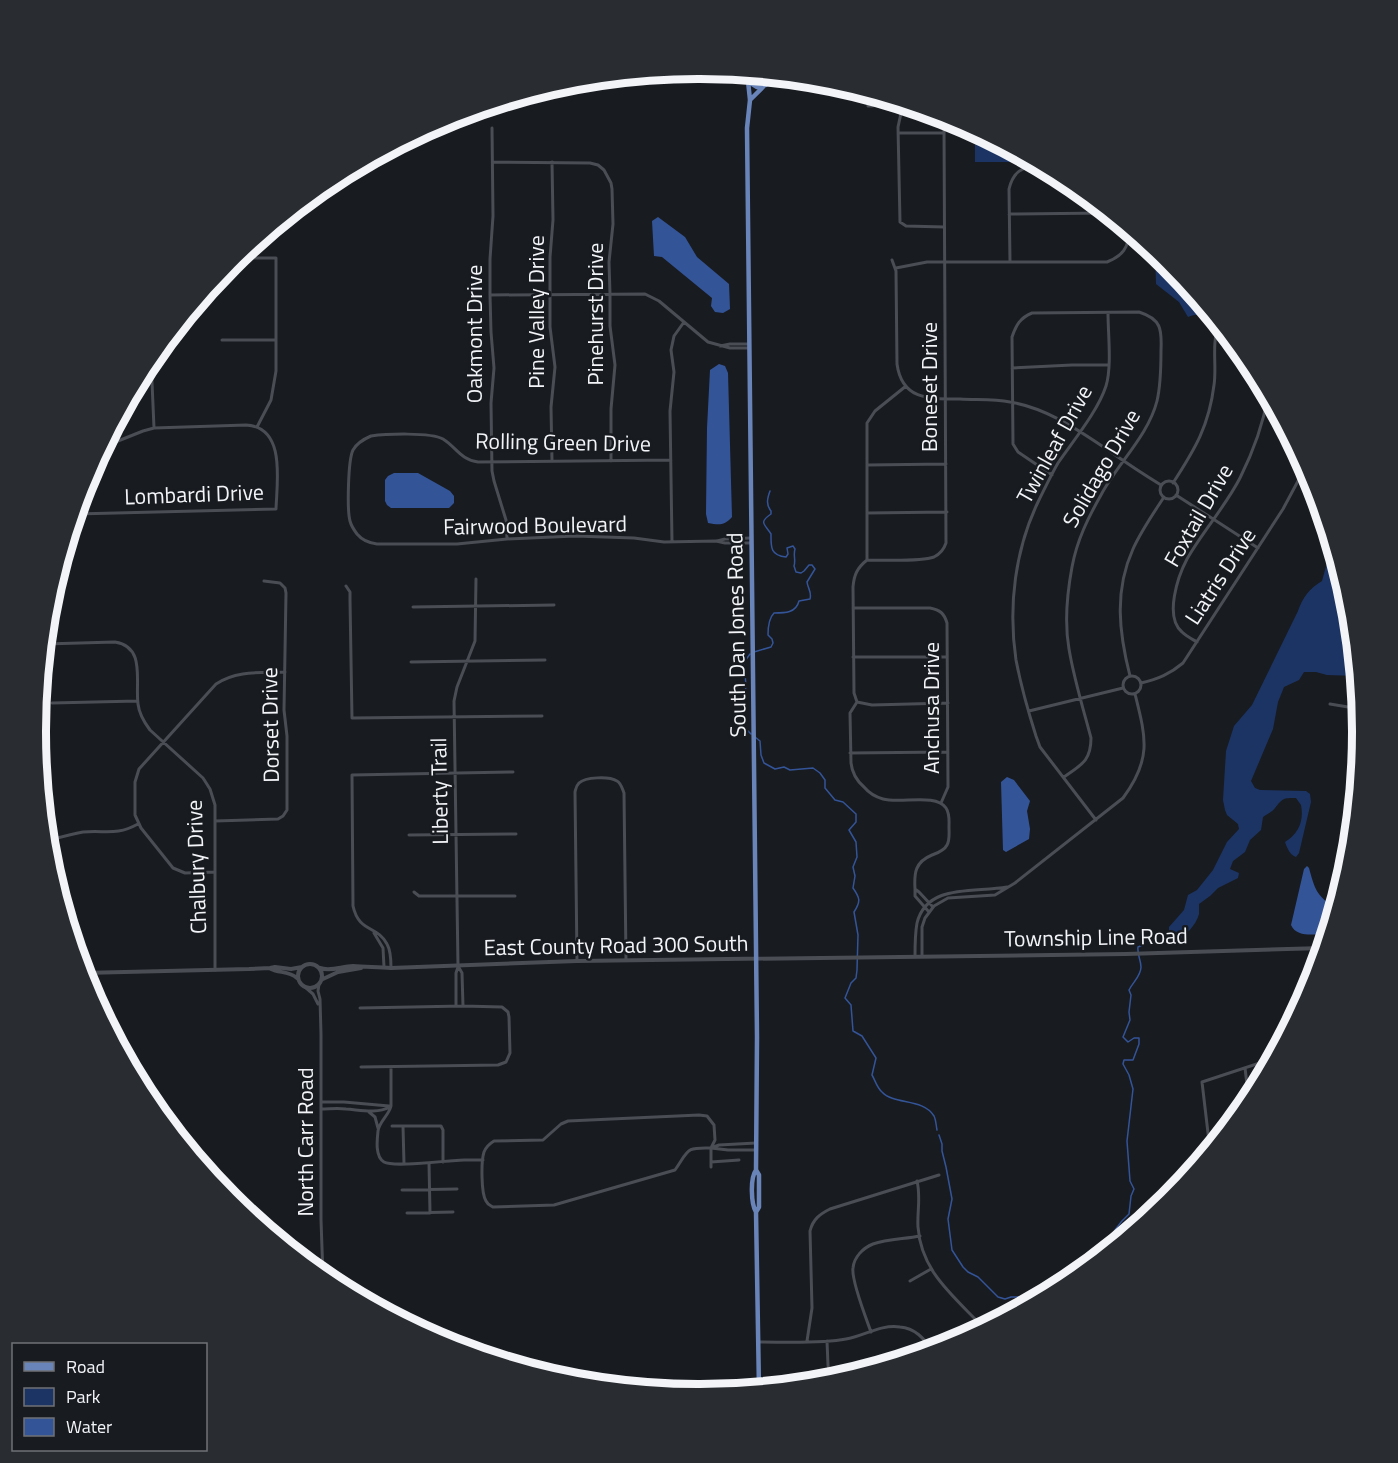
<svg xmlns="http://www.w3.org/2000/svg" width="1398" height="1463" font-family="'Titillium Web',sans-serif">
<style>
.green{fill:#1c3464}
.water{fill:#345498}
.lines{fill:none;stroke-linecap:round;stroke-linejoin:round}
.stream{stroke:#345498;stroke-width:1.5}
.minor{stroke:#4a4d54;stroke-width:3}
.tertiary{stroke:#4a4d54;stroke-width:4}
.primary{stroke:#6984b8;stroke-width:4.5}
.labels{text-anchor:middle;stroke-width:5;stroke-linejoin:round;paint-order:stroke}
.street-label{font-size:22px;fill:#f2f4f8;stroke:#181b20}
.rim{fill:none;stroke:#f2f4f8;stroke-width:8}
</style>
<rect width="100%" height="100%" fill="#181b20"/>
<path class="green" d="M975,131L1033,162H975Z
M1155,252L1168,263L1216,322L1215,323C1205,316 1200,312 1188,317L1179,302L1156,284Z
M1333,550L1349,602L1357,676L1327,675L1316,672H1304L1299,680L1284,687L1278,702L1273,729L1251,781L1255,788L1260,790L1306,791L1310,794L1311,802L1299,853L1296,857C1290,855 1287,848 1285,842C1299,833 1304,821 1301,805L1296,798C1283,798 1283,798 1275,808C1272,812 1266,815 1263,817L1261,830L1250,840L1245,852L1233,861L1230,869L1239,873L1238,878L1218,888L1210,896L1199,904C1199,907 1199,911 1199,914C1196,926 1185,935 1176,942L1169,935V927L1184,910L1188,895L1197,890L1213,870L1227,842L1239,829L1238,824L1227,815L1225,810L1223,800L1226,751L1234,726L1252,705L1298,611C1303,597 1309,589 1322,581L1328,559Z"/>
<path class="water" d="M658,217L685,237L697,257L729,284L730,309L723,313L715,312L711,306L712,298L662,257L654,256L652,221Z
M719,364L725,366L728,373L732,517C724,526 719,525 708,523L706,514L707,428L710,370Z
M394,473H418L450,491L454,496V503L449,508H391L387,505L385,501V480L388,476Z
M1007,777L1014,780L1030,801L1027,811L1030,829L1029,839L1006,852L1003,850L1001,782Z
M1307,866L1309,868C1315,890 1316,894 1335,909L1327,934C1314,934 1297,938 1291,925L1304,869Z"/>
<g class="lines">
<path class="stream" d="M754,652L771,647L773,643L772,639L768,635C768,628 769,618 774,613C785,613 796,613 799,601L810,599C812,592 808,589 807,582L815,569L812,565H809L804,571L801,573L796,572L794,566C796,560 793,555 795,549L793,546L787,548L788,554L786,557C770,555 771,547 771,534C765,524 758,523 771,514V511C766,505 767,499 770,491
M750,654L745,661L743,667L745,674L746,686L744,697V727L751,734
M755,737L760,741L761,755L764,763L775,769L784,767L790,770L813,768L820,773L825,780V788L835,800L843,802L856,814V822L849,830L856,842L857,857L853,867L855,876L853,888C860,898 861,901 854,912L858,935L857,970L856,978L851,983L845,998L851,1005L853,1031L862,1036L876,1058L872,1075C875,1080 877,1088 882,1092C894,1105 923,1098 934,1116C936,1120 936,1125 937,1130
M939,1135L942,1144V1151L946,1167L952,1199L948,1219L952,1250L963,1267L968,1272L978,1277L998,1297L1005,1299L1011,1297H1041
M1097,1258C1099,1251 1102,1249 1108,1246C1111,1233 1120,1222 1129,1214L1131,1196L1134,1189L1130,1181L1127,1141L1133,1089L1129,1075L1123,1064L1124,1060H1133L1139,1044V1038H1134L1128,1042L1123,1037L1130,1020L1129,1012L1131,995L1129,990C1133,982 1141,976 1141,967C1141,960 1137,955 1138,947L1143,945"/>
<path class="minor" d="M868,93V106L885,105L890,103L887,100H868
M872,94V106
M890,103H899
M903,104L898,127L900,222L906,226L944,227
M492,128L493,216L490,259V295L491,332L494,368L491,403L492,471L494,481L506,520L507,539
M898,133H944
M493,162L590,163L598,165L604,170L611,183L612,189L613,224L609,262L610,294V326L615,365L611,409V461
M1009,214L1107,213
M236,258H276V371L271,400L257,427
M892,260L896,271L897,364C902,401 931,399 960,399C977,400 994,399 1010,402C1047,408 1078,430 1108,450C1125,462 1143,474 1161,485
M1010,262L1009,189C1013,172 1022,166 1040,166
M896,268L927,262H1107C1122,256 1129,248 1129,231
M490,295L645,294L659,301L708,342L730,348H749
M222,340H276
M720,346L730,344H749
M151,359L154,428
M1012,368L1072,365H1108
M671,460L478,462C461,460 456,447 443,439C431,432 385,434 371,436C364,439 357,443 353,450C348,460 347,510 350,521C351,525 354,530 357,534C362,540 369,543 377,544H457L507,539L575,536L634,538L664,542L716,541L725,543H751
M552,461L551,407L555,367L550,327V257L553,220L552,162
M868,465L946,464
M1052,475L1018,452L1013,444L1012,337C1016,325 1020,318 1032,313L1139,312C1161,319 1162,329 1161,350C1161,367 1161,384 1157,401C1148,436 1118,463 1101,495C1088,518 1077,540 1072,567C1067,594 1064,621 1069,649C1074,679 1083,708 1091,738C1091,761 1081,765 1064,777
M1160 490a9 9 0 1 1 18 0a9 9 0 1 1-18 0Z
M1173,483C1195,449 1209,426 1214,385C1217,366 1211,343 1219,325
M1176,495L1258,548
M868,513L947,512
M76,514L276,509C277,481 286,427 246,425L154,428L143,431L103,447
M717,541L725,539L751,538
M672,542L670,411L674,372L671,350L674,336L684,322
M867,560V423L875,411L906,386
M346,586L350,592V600L352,718L542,716
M53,587H63
M413,607L554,605
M853,608H930C940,610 944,613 947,623L948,787L941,803
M1197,642C1192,639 1186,636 1182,632C1164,617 1178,576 1187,559C1203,531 1225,507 1240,478C1253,452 1263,425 1268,396
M45,644L115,642C146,647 135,681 138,704C139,713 144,722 150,730L203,778L210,789L215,805V970
M853,657H947
M411,662L545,660
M1123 685a9 9 0 1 1 18 0a9 9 0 1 1-18 0Z
M1130,676C1119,633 1114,591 1133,549C1141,531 1153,514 1164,497
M1141,683C1158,679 1170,674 1183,663L1283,509L1298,481L1304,464
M857,702L854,693L853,587C854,575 857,568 867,560C884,560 920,562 934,557C940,554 944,549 946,543L944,126
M857,702L850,713L851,763C852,772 857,781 864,787C869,793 876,797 883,799C900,804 936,793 946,808C950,814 949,821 949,827C949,832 950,840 947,845C944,851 937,853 932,855C915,862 914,873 915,889
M857,702L872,705L948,703
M52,703L137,701
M1330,704L1360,709
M1029,711L1123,688
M850,753L947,752
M1096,820L1040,747L1036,736C1028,711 1021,686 1016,660C1008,606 1015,549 1039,500C1045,488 1051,475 1058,463C1073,441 1098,411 1106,386C1112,366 1108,334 1108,313
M215,821L278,819L283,816L287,810V736L284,710L286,593L285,588L280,583L264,581
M409,835L516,834
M50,840C61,837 72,834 83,832C106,830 116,836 138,824
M1347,848V799L1349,792L1357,784
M215,872L185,873L173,868L141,828L135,815V782L139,769L216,684C237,670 261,673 285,672
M414,892L419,896H515
M929,912L915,896V889L919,892L933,907
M374,933L383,948L384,967
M915,956C915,945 915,934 917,923C927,883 975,893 1007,887
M922,956V927L925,918L934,906L948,898L995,895L1015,883L1123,798C1152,759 1146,738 1135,694
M577,961L575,792C576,788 576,786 579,783C585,777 609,776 617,781C621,783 622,788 624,793L626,960
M391,968C391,960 391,951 387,944C377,925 359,933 353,906L352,775L513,772
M88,973V989
M319,984L318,991L320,999L321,1034V1220L323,1276
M305,987L313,994L318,1004
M456,1005V973L458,967
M463,1006L462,973L458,966L454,701L457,687L475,641L476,579
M360,1008L463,1006L502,1007L508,1012L509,1017L510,1053L506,1062L498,1065L361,1067
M391,1067V1106C389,1115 379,1122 378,1131C377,1140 375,1157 384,1162C394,1168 449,1160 464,1160C470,1160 477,1160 483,1160
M1245,1068L1249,1101
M321,1102H344L389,1106
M321,1109C329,1109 338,1108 346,1109C361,1110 376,1114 390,1107
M369,1112L375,1117L378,1128
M392,1126H441L443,1130V1162
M403,1126L404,1164
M756,1150H728L711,1148L719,1145L756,1143
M1210,1150L1202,1082L1272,1059
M711,1162L739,1160
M429,1163L430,1213
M711,1167V1148L715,1140L714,1125L707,1116L699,1115L568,1121L561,1124L543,1140L494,1141C489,1144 486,1147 484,1152C481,1161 481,1193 486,1201C488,1205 490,1205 493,1207L554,1205L675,1170C689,1150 685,1147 711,1148
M917,1181C921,1197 917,1212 918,1227C921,1270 951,1294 979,1323L982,1328
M402,1190L457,1189
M407,1213L453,1212
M307,1263H323
M910,1281L931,1269
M871,1332C866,1318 851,1280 853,1268C854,1257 863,1248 873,1244C887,1239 905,1239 920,1236
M807,1341L812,1308L810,1231C813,1219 820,1214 830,1209L939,1175
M827,1341L828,1365L831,1381
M758,1342C786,1342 820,1344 846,1339C864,1336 881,1324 900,1327C914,1328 925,1338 931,1351"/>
<path class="tertiary" d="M768,84L785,77
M298 976a12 12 0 1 1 24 0a12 12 0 1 1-24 0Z
M320,968C331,972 342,966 353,966C366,967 378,967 391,968L577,961L1126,954L1323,948
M271,969C279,973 289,971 297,978
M83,973L249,969L270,968L275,967L291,969L302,967
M323,979L338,972L361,968"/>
<path class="primary" d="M747,73L749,82L757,87C765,87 770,83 771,76
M748,81L750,100L747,128L757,1037L756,1170C750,1178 751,1204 756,1212
M750,100L763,87
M756,1170L759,1175V1207L756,1212L759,1389"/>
</g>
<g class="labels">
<g class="street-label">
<text transform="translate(536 312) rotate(-90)" y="8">Pine Valley Drive</text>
<text transform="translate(595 314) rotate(-90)" y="8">Pinehurst Drive</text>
<text transform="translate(474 334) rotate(-90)" y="8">Oakmont Drive</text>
<text transform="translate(929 387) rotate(-90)" y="8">Boneset Drive</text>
<text transform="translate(563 442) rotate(1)" y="8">Rolling Green Drive</text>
<text transform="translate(1054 444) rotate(-61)" y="8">Twinleaf Drive</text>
<text transform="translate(1101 468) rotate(-60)" y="8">Solidago Drive</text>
<text transform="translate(194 494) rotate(-2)" y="8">Lombardi Drive</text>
<text transform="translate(1198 515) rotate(-60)" y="8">Foxtail Drive</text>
<text transform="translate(535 525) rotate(-1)" y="8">Fairwood Boulevard</text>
<text transform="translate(1220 576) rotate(-57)" y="8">Liatris Drive</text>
<text transform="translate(736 635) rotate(-91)" y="8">South Dan Jones Road</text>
<text transform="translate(931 708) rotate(-90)" y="8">Anchusa Drive</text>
<text transform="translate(270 725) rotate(-91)" y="8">Dorset Drive</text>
<text transform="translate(439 791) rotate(-91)" y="8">Liberty Trail</text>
<text transform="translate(196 867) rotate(-92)" y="8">Chalbury Drive</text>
<text transform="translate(1096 937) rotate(-1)" y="8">Township Line Road</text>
<text transform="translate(616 945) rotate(-1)" y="8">East County Road 300 South</text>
<text transform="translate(305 1142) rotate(-90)" y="8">North Carr Road</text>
</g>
</g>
<path d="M0 0H1398V1463H0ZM698 79H700A652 652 0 0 1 1352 731V732A652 652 0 0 1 700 1384H698A652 652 0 0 1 46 732V731A652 652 0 0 1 698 79Z" fill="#292c31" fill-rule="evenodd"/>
<path class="rim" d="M698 79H700A652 652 0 0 1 1352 731V732A652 652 0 0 1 700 1384H698A652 652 0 0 1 46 732V731A652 652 0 0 1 698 79Z"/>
<rect x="12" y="1343" width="195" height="108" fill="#181b20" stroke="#6f7276" stroke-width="1.5"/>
<rect x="24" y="1362" width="30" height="9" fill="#6984b8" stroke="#6f7276" stroke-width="1.5"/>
<text x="66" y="1373" font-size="18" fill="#f2f4f8">Road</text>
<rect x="24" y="1388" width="30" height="18" fill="#1c3464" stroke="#6f7276" stroke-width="1.5"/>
<text x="66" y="1403" font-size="18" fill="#f2f4f8">Park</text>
<rect x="24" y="1418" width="30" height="18" fill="#345498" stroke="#6f7276" stroke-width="1.5"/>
<text x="66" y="1433" font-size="18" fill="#f2f4f8">Water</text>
</svg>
